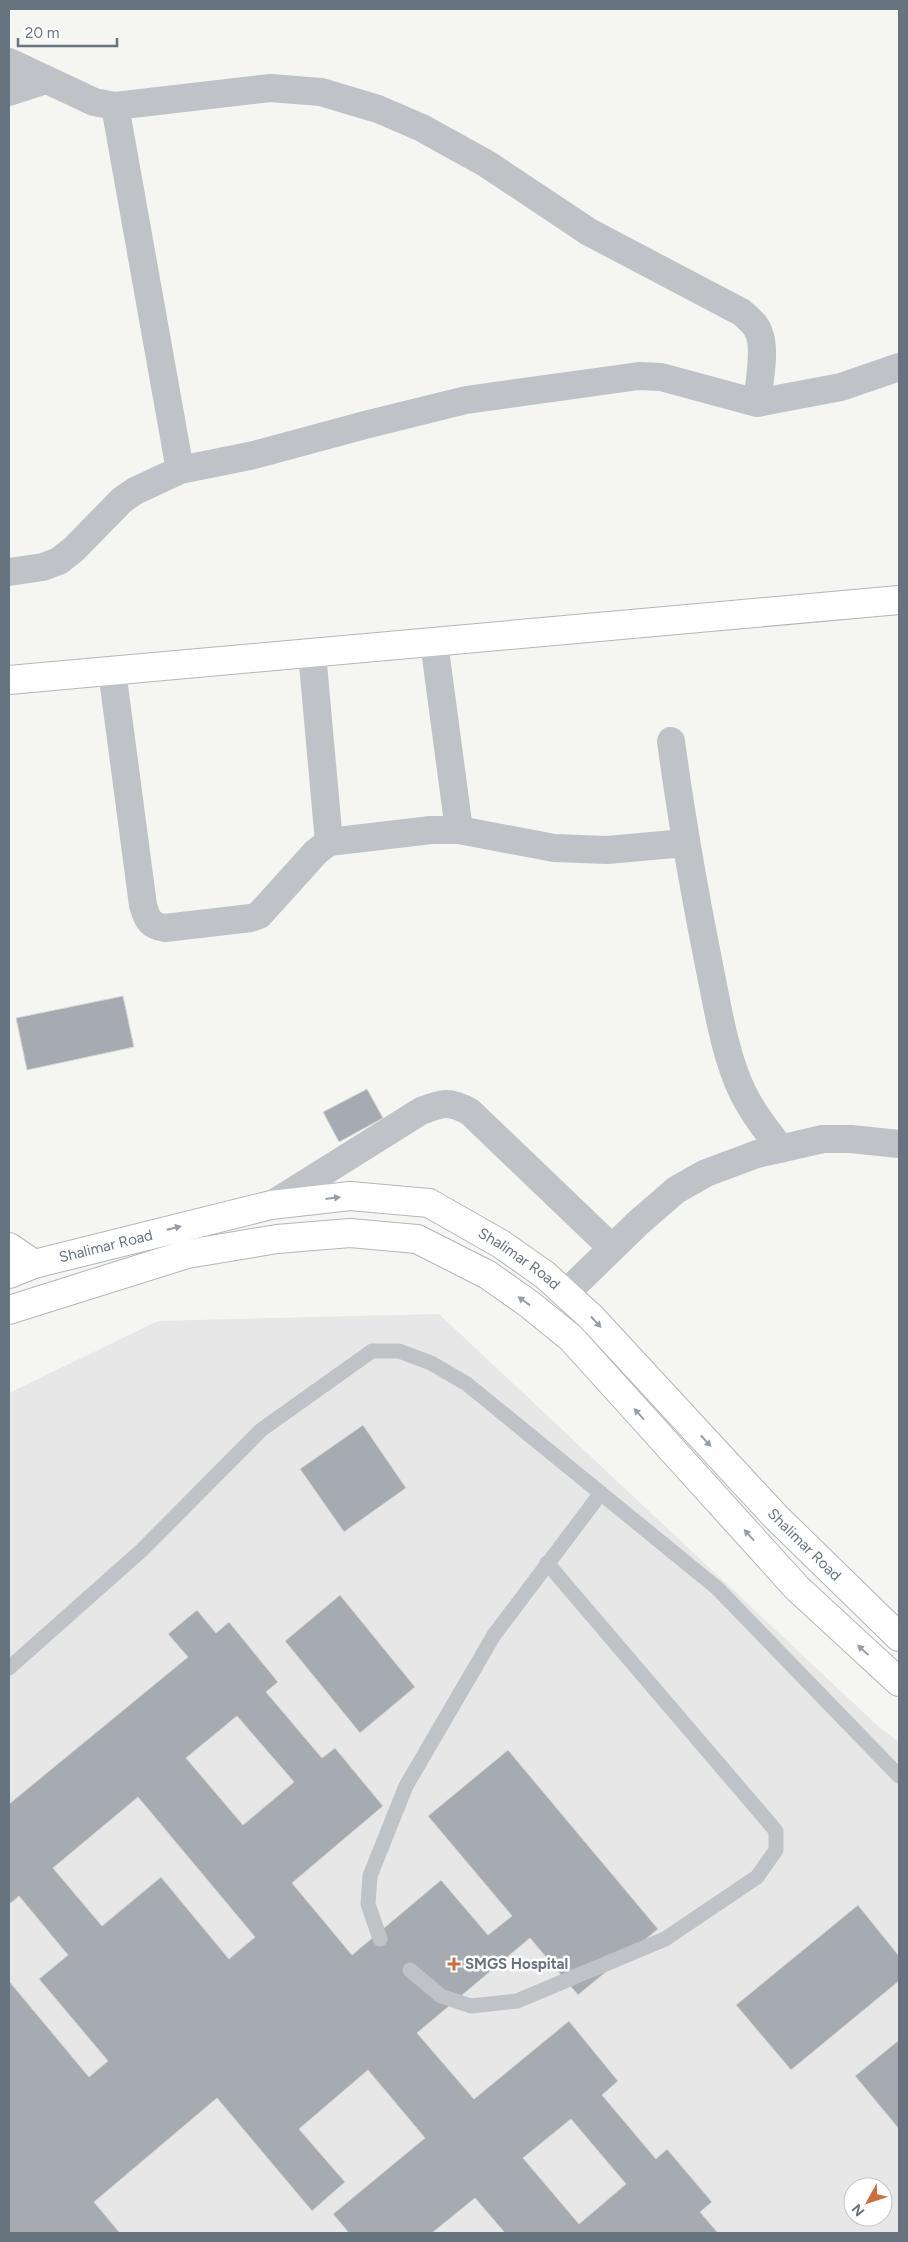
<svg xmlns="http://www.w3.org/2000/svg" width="908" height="2242" font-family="Figtree,sans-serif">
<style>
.built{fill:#e6e7e6;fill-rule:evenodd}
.building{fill:#a5abb1;stroke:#d7d7d5;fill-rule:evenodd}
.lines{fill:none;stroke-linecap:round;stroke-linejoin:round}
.secondary-casing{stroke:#b2b6ba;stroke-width:30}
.lane{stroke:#bfc2c6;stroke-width:15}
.street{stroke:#bfc2c6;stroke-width:28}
.secondary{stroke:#fff;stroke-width:28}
.oneway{fill:#959da6}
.poi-dot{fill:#cc6e3c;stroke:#fff;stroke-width:2}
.labels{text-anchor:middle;stroke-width:5;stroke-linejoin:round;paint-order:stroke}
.street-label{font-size:15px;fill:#687380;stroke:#fff}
.poi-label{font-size:15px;font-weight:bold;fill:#687380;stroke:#fff;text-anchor:start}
</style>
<rect width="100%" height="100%" fill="#f5f5f2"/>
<path class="built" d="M439,1314L880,1728L899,1742V2233H9V1393L158,1321ZM853,2187H883V2217H853Z"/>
<path class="building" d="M123,996L134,1047L27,1070L16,1018Z
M367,1089L383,1118L339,1142L323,1112Z
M363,1425L406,1488L344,1532L300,1469Z
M340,1595L415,1687L360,1733L285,1641Z
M197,1610L216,1633L229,1622L278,1682L266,1692L322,1758L335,1748L383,1806L292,1883L352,1955L441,1880L488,1935L512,1916L428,1816L508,1750L658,1929L578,1995L530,1938L417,2033L474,2099L569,2021L618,2081L602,2095L656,2159L667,2149L712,2202L700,2212L718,2233H505L475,2198L432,2233H349L333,2214L425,2138L368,2070L299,2129L345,2182L312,2211L217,2098L94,2202L120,2233H9V1981L89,2077L108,2061L39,1979L68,1955L19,1896L11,1903L9,1901V1804L188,1657L168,1634ZM237,1716L294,1782L243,1825L186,1758ZM138,1797L255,1937L229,1959L161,1877L102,1926L53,1868ZM571,2119L626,2184L579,2224L523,2158Z
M858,1905L899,1956V1981L791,2070L736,2005Z
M899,2040V2129L855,2076Z"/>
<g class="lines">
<defs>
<g id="secondary">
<path d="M9,680L899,600"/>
<path d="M9,1247L34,1264"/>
<path id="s1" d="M9,1274L34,1264L271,1205L350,1196L429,1203L501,1244L545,1275L591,1317L776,1517L899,1637"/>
<path d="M9,1310L187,1254L277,1239L350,1233L417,1239L488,1275L529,1304L571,1338L797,1588L899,1682"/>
</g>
</defs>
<use href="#secondary" class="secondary-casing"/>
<path class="lane" d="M9,1668L142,1550L261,1430L372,1351H399L431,1363L467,1384L717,1588L899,1776
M380,1939L368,1904L370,1876L406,1786L494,1635L601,1493
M410,1970L441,1996L471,2006L517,2001L665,1939L757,1877L776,1850V1831L547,1563"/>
<path class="street" d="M9,62L94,102L115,106L270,88L321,92L378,109L422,128L487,164L589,232L741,312C748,318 756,324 759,333C766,350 759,384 757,403
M9,92L46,80
M115,106L180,470
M9,572L43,567L59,561L74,549L122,500L135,491L180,470L254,455L365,425L466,400L639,376L661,377L757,403L841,387L899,367
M434,642L459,830
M312,653L329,842
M112,671L143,905C147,920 151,926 165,928L251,918L259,915L316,852L329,842L431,830H459L554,848L607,850L685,843
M671,741C681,816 694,890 709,965C717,1004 725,1057 743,1093C753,1113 767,1131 781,1149
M271,1205L421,1111C442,1103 449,1100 470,1112L612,1248
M565,1294L638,1223L676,1190L706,1173L757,1154L823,1139H851L899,1144"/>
<use href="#secondary" class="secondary"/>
</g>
<defs><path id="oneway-solid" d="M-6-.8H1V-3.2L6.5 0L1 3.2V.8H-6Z" transform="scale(1.25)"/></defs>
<g class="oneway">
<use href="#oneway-solid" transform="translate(333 1198) rotate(-7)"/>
<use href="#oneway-solid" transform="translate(174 1228) rotate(-14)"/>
<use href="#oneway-solid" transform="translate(524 1301) rotate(-144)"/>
<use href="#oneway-solid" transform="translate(596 1322) rotate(47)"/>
<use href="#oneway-solid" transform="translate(639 1414) rotate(-132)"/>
<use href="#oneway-solid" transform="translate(706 1441) rotate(47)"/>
<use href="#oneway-solid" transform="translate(749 1535) rotate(-132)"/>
<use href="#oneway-solid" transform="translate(863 1650) rotate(-137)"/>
</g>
<path class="poi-dot" d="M451.5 1956.5h5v5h5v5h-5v5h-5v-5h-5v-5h5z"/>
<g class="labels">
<g class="street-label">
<text dy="5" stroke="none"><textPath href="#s1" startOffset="101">Shalimar Road</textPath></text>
<text dy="5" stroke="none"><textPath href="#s1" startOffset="536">Shalimar Road</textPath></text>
<text dy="5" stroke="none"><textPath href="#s1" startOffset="941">Shalimar Road</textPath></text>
</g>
<g class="poi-label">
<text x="465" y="1969">SMGS Hospital</text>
</g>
</g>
<rect width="908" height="2242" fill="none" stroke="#687380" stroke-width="20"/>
<g transform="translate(868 2202) rotate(230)"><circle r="24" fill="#ffffff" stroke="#c3c7cc"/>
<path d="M0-4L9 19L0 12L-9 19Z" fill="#cc6e3c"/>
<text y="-8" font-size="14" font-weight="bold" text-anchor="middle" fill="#687380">N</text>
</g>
<path d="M18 38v8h99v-8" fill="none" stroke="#687380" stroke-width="2.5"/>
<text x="25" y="38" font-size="15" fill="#687380" stroke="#ffffff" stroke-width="4" paint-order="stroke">20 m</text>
</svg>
